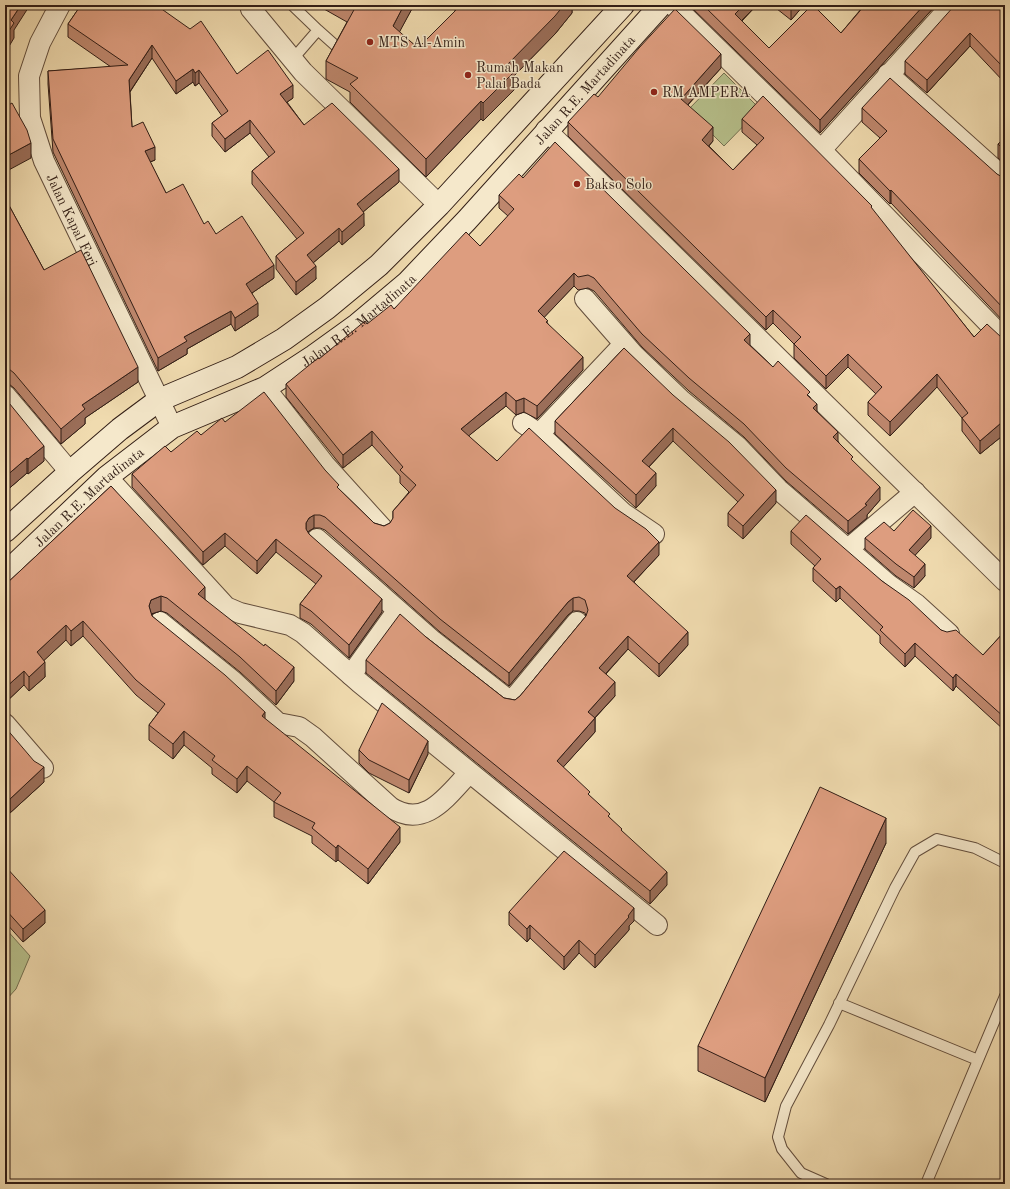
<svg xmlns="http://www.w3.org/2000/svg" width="1010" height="1189" font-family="'Old Standard TT',serif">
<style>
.green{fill:#b7c18c;stroke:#747051}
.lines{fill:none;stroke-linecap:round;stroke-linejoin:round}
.lane-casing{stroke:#624d3c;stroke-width:12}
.street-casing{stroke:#624d3c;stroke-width:22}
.secondary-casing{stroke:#321e16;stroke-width:24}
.lane{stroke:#f5e8cb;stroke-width:10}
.street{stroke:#f5e8cb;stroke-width:20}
.secondary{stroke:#f5e8cb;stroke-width:22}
.wall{fill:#be876d;stroke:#321e16}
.shaded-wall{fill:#9b6e59;stroke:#321e16}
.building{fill:#dd9d7f;stroke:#321e16}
.poi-dot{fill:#8f2418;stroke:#f5e8cb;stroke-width:1.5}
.labels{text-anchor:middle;stroke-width:3;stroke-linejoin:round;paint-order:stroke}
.poi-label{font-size:14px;fill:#321e16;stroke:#f5e8cb;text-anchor:start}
.street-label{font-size:14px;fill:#321e16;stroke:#f5e8cb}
</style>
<rect width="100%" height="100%" fill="#f0dbaf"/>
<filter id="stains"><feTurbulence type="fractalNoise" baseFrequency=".005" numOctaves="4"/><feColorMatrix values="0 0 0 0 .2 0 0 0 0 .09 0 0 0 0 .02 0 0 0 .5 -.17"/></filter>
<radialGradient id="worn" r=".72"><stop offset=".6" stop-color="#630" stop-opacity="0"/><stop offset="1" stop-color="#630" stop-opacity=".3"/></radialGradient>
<path class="green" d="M724,73L760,109L724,146L688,110Z
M5,928L30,956L16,989L5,1001Z"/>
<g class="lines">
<defs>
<path id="lane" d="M292,5L318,30L292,60
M318,30L337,47
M839,1003L978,1060
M826,1184L801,1173L782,1149L778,1137L786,1106L829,1025L895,888L915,852L937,839L975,848L1005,863
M926,1184L1005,996"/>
<g id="street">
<path id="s1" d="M60,5L40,43L29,76L30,118L44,161L172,427"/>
<path d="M250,5L251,9L303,72L439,205"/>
<path d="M673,5L821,150L1005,340"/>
<path d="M888,74L1005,179"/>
<path d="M546,130L1005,581"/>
<path d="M821,150L952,5"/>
<path d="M585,299L634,355L681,400L737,446L778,489L889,585L916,604L949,634"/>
<path d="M265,388L325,465L382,528"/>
<path d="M5,395L70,472"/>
<path d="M523,423L539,434L623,513L654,534"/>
<path d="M539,434L624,344"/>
<path d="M107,477L226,607L240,613L290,625L303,633L360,683L657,925"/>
<path d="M317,539L433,641L511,702L577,622"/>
<path d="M848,549L915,492"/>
<path d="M160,622L233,681L278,723L299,727L313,737L390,807C425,830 447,796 469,773"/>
<path d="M351,675L397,611"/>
<path d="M5,724L43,768"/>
</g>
<g id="secondary">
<path d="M5,531L70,472L120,429L159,400L237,367L284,339L327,308L379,265L439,205L623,5"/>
<path id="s2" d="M5,574L107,477L172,427L265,388L314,356L357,325L407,283L467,220L661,5"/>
</g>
</defs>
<use href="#lane" class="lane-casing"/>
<use href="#street" class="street-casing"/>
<use href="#secondary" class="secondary-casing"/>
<use href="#lane" class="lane"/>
<use href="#street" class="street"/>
<use href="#secondary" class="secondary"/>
</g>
<path class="wall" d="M81,5L237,74L293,98L287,102L304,125L399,182L363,212L364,226L342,245L339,241L313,263L316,279L296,295L276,269V256L297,239L252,184V171L269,157L250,133L225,152L212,136V123L222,116L199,83L195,86L193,82L176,94L152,58L130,92L132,127L155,160L150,162L166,193L216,234L274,278L252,293L258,316L235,331L231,324L187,349V354L158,371L53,152L48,84V71L111,67L68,37V24Z
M317,5H414L399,32L418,48L455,11V5H575L572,10V13L555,34L514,76V90L483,121L481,119L426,177L350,102V92L326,79V61L347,22Z
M689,5H757L742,21L769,48L841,33L861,9L857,5H936L820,133Z
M772,5H804L791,20Z
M1005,5V83L970,46L927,93L905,74V61Z
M721,68L688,105L713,141L709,146L733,170L757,145L742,132V119L872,210L974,337L1005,338V442L1001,437L980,454L962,431V418L937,387L890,436L868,415V402L876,394L848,367L826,389L794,358V344L773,323L766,330L568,136V122L598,97Z
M862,108L1002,177H1005V323L891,203L890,204L859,173V159L880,138L862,122Z
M1005,138V164L998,158V144Z
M523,178L750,345L773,367L810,397L817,412L880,500L867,515V518L848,534L786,481L744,437L689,391L642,347L594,291L588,288L578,290L574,286L544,317L548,324L583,370L537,419L524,412L516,415L506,406L468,436L497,461L659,555L634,582L688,645L659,677L628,649L606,674L615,696L595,718V732L563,767L622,831L667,885L650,904L366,673V660L426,637L504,698L515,700L520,696L586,616L585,613L579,611H573L568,615L509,686L440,632L325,530L320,528H314L309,531L308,532L309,534L382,612L349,658L311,624L300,618V604L316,584L276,552L257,574L225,546L203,565L132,487V474L225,422L339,489L374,523L384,526L390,523L393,519V511L409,492L400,483V476L372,445L343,468L286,397V384L367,324L394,309L480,246L508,216L499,208V195Z
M5,198L44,270L138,382L85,418V424L61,444L14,388L9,384L5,385Z
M624,348L776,503L743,539L728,526V513L738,502L673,441L649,467L656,486L636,508L555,434V421Z
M5,398L44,461L28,474L27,473L5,492Z
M111,486L205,600L294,681L276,705L240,672L167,613L161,611L152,614V616L400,842L368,884L338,860L336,862L312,843V836L274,817V802L247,781L237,793L212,774V768L184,745L173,759L149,740V725L158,713L136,695L83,636L71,646L66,640L44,660L45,677L29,691L24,685L5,703V585Z
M791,531L882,581L941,630L983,655L1005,631V729L1004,730L956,686L953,691L915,656L905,667L880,643V636L840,598L836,602L813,581V568L815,566L791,544Z
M894,531L931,538L915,555L925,576L914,588L896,576L865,549V538Z
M5,727L44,782L10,813L5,808Z
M359,750L428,754L409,793L369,773L359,763Z
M886,843L765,1102L698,1071V1046Z
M5,866L45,923L23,942L5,922Z
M509,912L634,921L629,926V930L595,968L579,953L564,970L530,938L527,942L509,925Z"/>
<path class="shaded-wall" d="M21,5H30L14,30V38L5,53V37L11,20Z
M404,5H414L393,44V26Z
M564,5H575L572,10V13L555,34L514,76V90L483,121V103L507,65Z
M744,5H757L735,27V14Z
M793,5H804L791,20V7Z
M924,5H936L820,133V120Z
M970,33V46L927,93V80Z
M152,45V58L129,93V80Z
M721,54V68L681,112V99Z
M193,69V82L176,94V81Z
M199,70V83L195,86V73Z
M293,85V98L280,107V94Z
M481,101V119L426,177V159Z
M250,120V133L225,152V139Z
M713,127V141L702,153V140Z
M31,143V158L5,172V157Z
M155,147V160L145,164V151Z
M399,169V182L357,217V204Z
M891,190V203L890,204V191Z
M364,213V226L342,245V232Z
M339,228V241L307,268V255Z
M274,265V278L246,297V284Z
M316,266V279L296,295V282Z
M574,273V286L538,324V311Z
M258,303V316L235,331V318Z
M773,310V323L766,330V317Z
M231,311V324L187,349V354L158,371V358L184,337Z
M750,334V347L744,340Z
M848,354V367L826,389V376Z
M583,357V370L537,419V406Z
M138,367V382L85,418V424L61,444V429L82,405Z
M937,374V387L890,436V422Z
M506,392V406L461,442V429Z
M524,398V412L516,415V401Z
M817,404V417L813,408Z
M1001,423V437L980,454V441Z
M673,428V441L642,474V461Z
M372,431V445L343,468V455Z
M838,432V445L833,437Z
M44,446V461L28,474V459Z
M27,458V473L5,492V477Z
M656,473V486L636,508V495Z
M880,487V500L867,515V518L848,534V521Z
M776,490V503L743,539V526Z
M314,515V528L309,531L306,536V523L309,518Z
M931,526V538L909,562V550Z
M225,533V546L203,565V552Z
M276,539V552L257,574V561Z
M659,542V555L627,589V576Z
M925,564V576L914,588V577Z
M840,586V598L836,602V589Z
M205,587V601L198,594Z
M161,596V611L151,614L149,606L151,600Z
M573,598V611L568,615L509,686V673L568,602Z
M382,599V612L349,658V645Z
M83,621V636L71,646V631Z
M66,625V640L37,667V652Z
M688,632V645L659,677V664Z
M628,636V649L599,681V668Z
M915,643V656L905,667V654Z
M45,662V677L29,691V677Z
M294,667V681L276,705V691Z
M24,671V685L5,703V688Z
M956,674V686L953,691V678Z
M615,682V696L588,725V712Z
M265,712V727L262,716Z
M1005,716V729L1004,730V717Z
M595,718V732L557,774V761Z
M184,731V745L173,759V744Z
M428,741V754L409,793V780Z
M247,766V781L237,793V779Z
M44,767V782L10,813V799Z
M886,818V843L765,1102V1078Z
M400,827V842L368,884V869Z
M338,845V860L336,862V848Z
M667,872V885L650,904V891Z
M634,908V921L629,926V930L595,968V955Z
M45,910V923L23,942V929Z
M530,925V938L527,942V929Z
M579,940V953L564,970V957Z"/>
<path class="building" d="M5,5H21L11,20L14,23L5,37Z
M81,5H156L190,29L201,21L237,74L268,50L293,85L280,94L304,125L332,103L399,169L357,204L364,213L342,232L339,228L307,255L316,266L296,282L276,256L304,233L252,171L275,152L250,120L225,139L212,123L228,111L199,70L195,73L193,69L176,81L152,45L129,80L132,127L143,122L155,147L145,151L166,193L183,184L204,224L208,221L216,234L242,216L274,265L246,284L258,303L235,318L231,311L184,337L187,341L158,358L53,139L48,71L128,65L68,24Z
M349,5H404L393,26L418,48L459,7L457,5H564L555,16L507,65L514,72L483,103L481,101L426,159L350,84L358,78L326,61L355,8Z
M703,5H744L735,14L769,48L812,5H813L841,33L865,5H924L820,120Z
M955,5H1005V69L970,33L927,80L905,61Z
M675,9L721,54L681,99L713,127L702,140L733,170L764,138L742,119L763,96L872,206L871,207L974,337L987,324L1001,337L1005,338V428L1001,423L980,441L962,418L968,413L937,374L890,422L868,402L882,387L848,354L826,376L794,344L801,337L773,310L766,317L568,122L594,94L598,97L639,48Z
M890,78L997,174L1002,177H1005V310L891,190L890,191L859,159L887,131L862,108Z
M12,103L27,130L31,143L5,157V107Z
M1005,138V151L998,144Z
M555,142L750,334L744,340L773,367L778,361L810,392L807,395L817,404L813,408L838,432L833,437L853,457L851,459L880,487L865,504L867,505L848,521L786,468L744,424L689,378L642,334L594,278L588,275L578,277L574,273L538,311L548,321L546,322L583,357L537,406L524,398L516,401L506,392L461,429L497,461L529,428L615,508L646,529L659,542L627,576L688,632L659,664L628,636L599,668L615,682L588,712L595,718L557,761L590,792L588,794L610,814L608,816L622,829L621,830L667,872L650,891L366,660L400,614L426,637L504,698L515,700L520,696L586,616L588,610L585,600L579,597L573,598L568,602L509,673L440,619L325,517L320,515H314L309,518L306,523V529L309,534L382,599L349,645L311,611L300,604L322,576L276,539L257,561L225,533L203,552L132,474L165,446L171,452L197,431L201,435L222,418L225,422L264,392L325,470L339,485L337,487L374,523L384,526L390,523L393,518V511L416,485L400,470L403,467L372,431L343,455L286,384L318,358L319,359L365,321L367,324L391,305L394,309L466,232L480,246L514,209L499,195L519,174L523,178Z
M5,198L44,270L81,250L138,367L82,405L85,409L61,429L14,373L9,369L5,370Z
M624,348L673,395L729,442L776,490L743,526L728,513L744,495L673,428L642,461L656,473L636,495L555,421Z
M5,398L44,446L28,459L27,458L5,477Z
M111,486L205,587L198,594L264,646L265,644L294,667L276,691L240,657L167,598L161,596L151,600L149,606L152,616L225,675L265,712L262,716L400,827L368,869L338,845L336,848L312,828L315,823L274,802L281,793L247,766L237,779L212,760L215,756L184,731L173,744L149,725L165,704L136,680L83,621L71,631L66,625L37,652L45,662L29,677L24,671L5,688V585Z
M913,510L931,526L909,550L925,564L914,577L896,564L865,538L884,522L894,531Z
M806,515L882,581L909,600L941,630L947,632L956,630L983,655L1005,631V716L1004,717L956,674L953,678L915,643L905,654L880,630L883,627L840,586L836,589L813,568L821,559L791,531Z
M382,703L428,741L409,780L369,760L359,750Z
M5,727L34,761L44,767L10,799L5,793Z
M820,787L886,818L765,1078L698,1046Z
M564,851L634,908L628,916L629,917L595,955L579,940L564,957L530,925L527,929L509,912Z
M5,866L45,910L23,929L5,909Z"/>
<g class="poi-dot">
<circle cx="370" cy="42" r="4"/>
<circle cx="468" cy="75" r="4"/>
<circle cx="654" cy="92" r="4"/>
<circle cx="577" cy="184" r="4"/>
</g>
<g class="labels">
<g class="poi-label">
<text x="378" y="47">MTS Al-Amin</text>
<text x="476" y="72">Rumah Makan<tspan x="476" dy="16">Palai Bada</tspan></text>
<text x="662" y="97">RM AMPERA</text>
<text x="585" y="189">Bakso Solo</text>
</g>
<g class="street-label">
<text dy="5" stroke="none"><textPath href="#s2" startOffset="763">Jalan R.E. Martadinata</textPath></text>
<text dy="5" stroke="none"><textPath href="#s1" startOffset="230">Jalan Kapal Feri</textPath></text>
<text dy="5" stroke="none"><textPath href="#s2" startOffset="439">Jalan R.E. Martadinata</textPath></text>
<text dy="5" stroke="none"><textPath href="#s2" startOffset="114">Jalan R.E. Martadinata</textPath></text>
</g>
</g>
<rect width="1010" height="1189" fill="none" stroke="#f0dbaf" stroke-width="20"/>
<rect x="6" y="6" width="998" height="1177" fill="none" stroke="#321e16" stroke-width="2"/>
<rect x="10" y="10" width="990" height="1169" fill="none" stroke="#321e16"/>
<rect width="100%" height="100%" filter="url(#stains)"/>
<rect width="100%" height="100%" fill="url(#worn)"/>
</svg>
